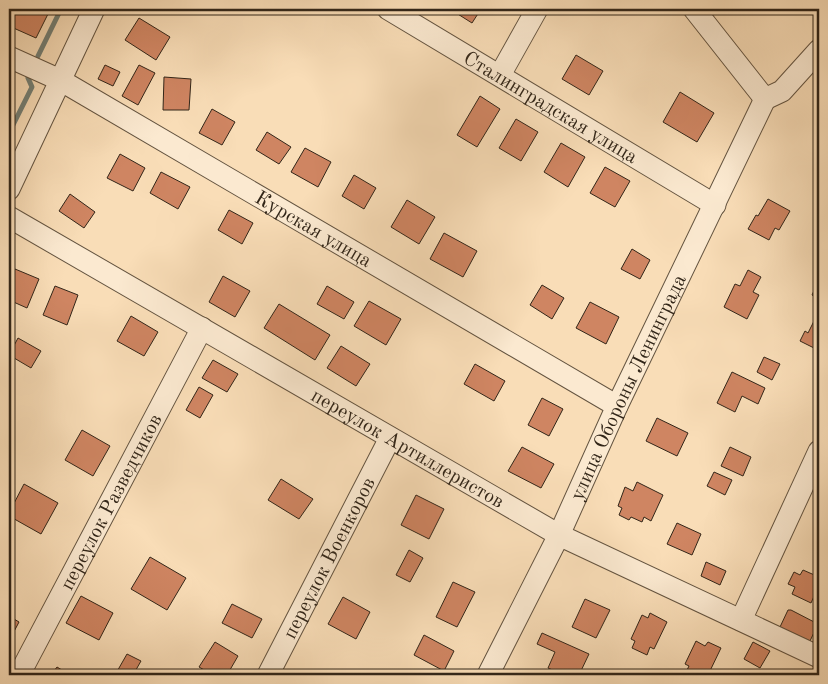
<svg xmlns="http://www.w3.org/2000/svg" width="828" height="684" font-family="'Old Standard TT',serif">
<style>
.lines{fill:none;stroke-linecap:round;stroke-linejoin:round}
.stream{stroke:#737f75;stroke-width:5}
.building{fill:#cf8562;stroke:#322619}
.minor-casing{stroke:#645440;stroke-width:23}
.minor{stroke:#fbe9d0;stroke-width:21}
.labels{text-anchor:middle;stroke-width:4.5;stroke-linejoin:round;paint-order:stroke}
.street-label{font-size:20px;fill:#322619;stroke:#fbe9d0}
</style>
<rect width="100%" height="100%" fill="#f9ddb7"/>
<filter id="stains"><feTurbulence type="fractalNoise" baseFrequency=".004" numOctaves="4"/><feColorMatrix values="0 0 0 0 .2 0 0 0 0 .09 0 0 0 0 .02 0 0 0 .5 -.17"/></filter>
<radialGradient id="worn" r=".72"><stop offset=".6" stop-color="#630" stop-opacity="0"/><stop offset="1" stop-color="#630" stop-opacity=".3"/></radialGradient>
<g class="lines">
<path class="stream" d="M38,56L61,9
M9,133L32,87L28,78"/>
</g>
<path class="building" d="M9,9H42L49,12L36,38L9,26Z
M455,9H481L472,23L453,11Z
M139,18L170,37L156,60L125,40Z
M576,55L603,71L589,95L562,79Z
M105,65L120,72L113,86L98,79Z
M139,65L155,73L138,105L122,96Z
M164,77L191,79L189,110H163Z
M680,92L714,113L697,142L663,122Z
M480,96L500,109L477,147L457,135Z
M212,109L235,122L222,145L199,133Z
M516,119L538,132L521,161L499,148Z
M267,132L291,147L279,164L256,150Z
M561,143L585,157L568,187L544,172Z
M305,148L331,162L318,187L291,172Z
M120,154L145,168L133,191L107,178Z
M605,167L630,181L615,207L590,193Z
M161,172L190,187L178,209L150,193Z
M354,175L376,188L364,209L342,196Z
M70,194L95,212L84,228L59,211Z
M768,199L790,211L779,230L775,228L769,240L748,229L756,215L758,216Z
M407,200L435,217L419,244L391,227Z
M229,210L253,223L242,244L218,230Z
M444,233L477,251L463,277L430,259Z
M632,249L650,260L640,279L621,269Z
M15,269L39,279L27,308L9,300V283Z
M748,270L761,277L753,292L759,295L747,319L724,307L735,284L740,286Z
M223,276L250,291L235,317L209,302Z
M819,280V299L812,295Z
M542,285L564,298L552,319L530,305Z
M55,286L78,295L67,325L43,315Z
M327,286L354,302L344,319L317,304Z
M369,301L401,319L386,345L354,326Z
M590,302L619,317L606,344L576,328Z
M279,304L330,335L315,360L264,328Z
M817,315L819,316V347L815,346L814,348L800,341L805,331L808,333Z
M131,316L158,332L144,356L117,341Z
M18,338L41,351L31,368L9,355Z
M341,346L370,364L356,386L327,368Z
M764,357L780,364L772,380L757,372Z
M213,360L238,374L227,392L202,378Z
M475,364L505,381L494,401L464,384Z
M732,372L765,388L758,404L742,396L735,412L717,403Z
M199,387L213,395L200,418L186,410Z
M542,398L563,409L549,436L528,425Z
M657,418L688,433L677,456L646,441Z
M82,430L110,446L93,476L65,460Z
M522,447L554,464L541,488L508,471Z
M730,447L751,457L743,476L721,466Z
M714,472L732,480L725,495L707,486Z
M281,479L313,499L299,519L268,500Z
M637,482L663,495L651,521L644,517L642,522L631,517L629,520L619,515L622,508L618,506L625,487L633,491Z
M24,484L58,503L41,534L9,516V513Z
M416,495L444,509L429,539L401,525Z
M677,523L701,534L692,555L667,544Z
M409,550L423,558L410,582L396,575Z
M150,557L186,578L167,610L131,589Z
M706,562L726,571L720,585L701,576Z
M803,570L819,577V596L815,594L811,603L792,594L795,587L788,584L794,572L800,575Z
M453,582L475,592L457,627L436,617Z
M81,596L113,613L99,640L66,623Z
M343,597L370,612L356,639L328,624Z
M585,599L610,610L596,638L572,627Z
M232,604L262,619L252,638L222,623Z
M788,610H791L818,624L810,641L780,627Z
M650,613L667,622L654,649L650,647L647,655L632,648L635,641L631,639L642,615L648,618Z
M9,616L19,622L9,641Z
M542,633L589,654L579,675H564L548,668L555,652L537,644Z
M424,635L454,651L444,671L414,655Z
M696,641L705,646L708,642L721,648L708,675L704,674L703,675L685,674L689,666L685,664Z
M215,642L238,656L227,675H213L199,667Z
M753,642L770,651L760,668L744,659Z
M127,654L141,661L133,675H115Z
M57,667L70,675H51Z"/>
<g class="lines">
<defs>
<g id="minor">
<path id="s1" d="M388,9L715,205"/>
<path d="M694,9L765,99"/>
<path id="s2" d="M9,57L60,80L617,406"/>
<path d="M500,75L537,9"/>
<path d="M765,99L782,91L819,50"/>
<path d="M9,189L94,9"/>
<path id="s3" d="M9,217L559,535L819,657"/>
<path d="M741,620L819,451"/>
<path id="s4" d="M19,675L202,328"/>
<path id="s5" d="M268,675L390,438"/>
<path id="s6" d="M488,675L559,535L617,406L765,99"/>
</g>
</defs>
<use href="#minor" class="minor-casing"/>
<use href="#minor" class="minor"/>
</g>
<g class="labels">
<g class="street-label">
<text dy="7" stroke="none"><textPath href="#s1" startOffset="190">Сталинградская улица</textPath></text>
<text dy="7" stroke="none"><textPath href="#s2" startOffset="350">Курская улица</textPath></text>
<text dy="7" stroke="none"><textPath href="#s6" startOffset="320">улица Обороны Ленинграда</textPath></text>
<text dy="7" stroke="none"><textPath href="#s3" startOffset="461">переулок Артиллеристов</textPath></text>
<text dy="7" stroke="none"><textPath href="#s4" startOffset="196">переулок Разведчиков</textPath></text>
<text dy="7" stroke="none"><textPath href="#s5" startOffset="132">переулок Военкоров</textPath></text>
</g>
</g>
<rect width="828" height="684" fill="none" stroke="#f9ddb7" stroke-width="30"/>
<rect x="10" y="10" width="808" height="664" fill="none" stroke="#322619" stroke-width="2.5"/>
<rect x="15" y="15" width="798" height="654" fill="none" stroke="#322619"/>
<rect width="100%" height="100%" filter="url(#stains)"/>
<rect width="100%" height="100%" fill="url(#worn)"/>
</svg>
